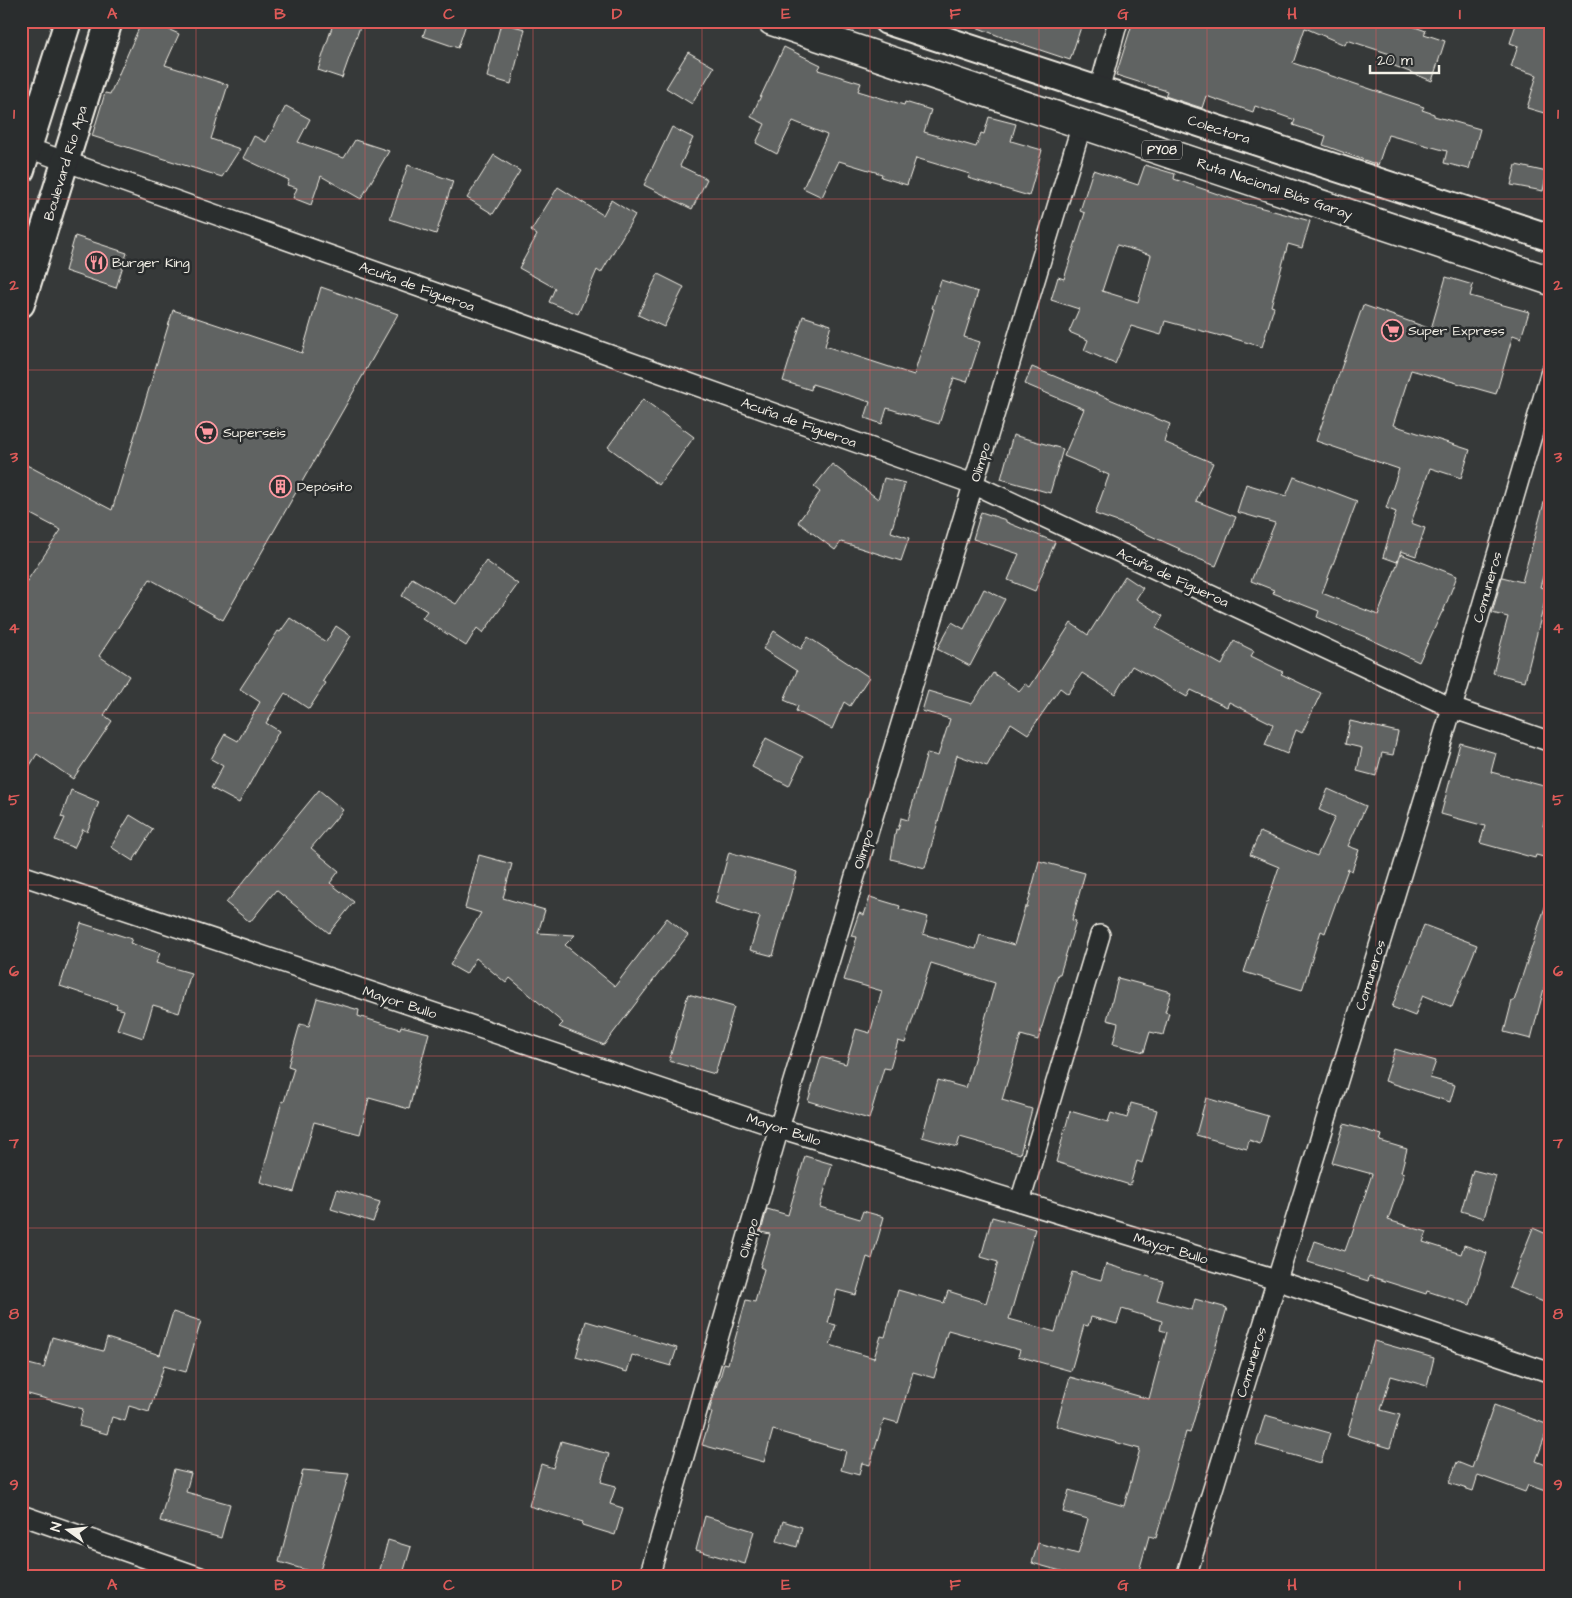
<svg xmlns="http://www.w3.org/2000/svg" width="1572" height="1598" font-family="'Architects Daughter',sans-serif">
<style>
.building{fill:#616362;stroke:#f4f1e8;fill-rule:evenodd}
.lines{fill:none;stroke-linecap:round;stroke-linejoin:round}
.minor-casing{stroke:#f4f1e8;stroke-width:22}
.secondary-casing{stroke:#f4f1e8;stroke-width:30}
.trunk-casing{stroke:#f4f1e8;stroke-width:31}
.minor{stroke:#2a2d2e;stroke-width:19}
.secondary{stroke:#2a2d2e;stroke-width:26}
.trunk{stroke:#2a2d2e;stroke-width:28}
.grid{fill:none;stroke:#de5a58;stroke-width:1;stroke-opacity:0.55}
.labels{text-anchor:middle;stroke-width:5;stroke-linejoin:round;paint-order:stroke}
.shield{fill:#2a2d2e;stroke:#b7b6b0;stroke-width:1}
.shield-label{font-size:12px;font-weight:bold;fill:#f4f1e8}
.street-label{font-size:14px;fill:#f4f1e8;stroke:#2a2d2e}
.poi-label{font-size:14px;fill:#f4f1e8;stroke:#2a2d2e;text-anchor:start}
.neatline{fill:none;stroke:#de5a58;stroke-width:2}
.grid-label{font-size:16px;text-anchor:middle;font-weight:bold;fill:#de5a58}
</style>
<rect width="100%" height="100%" fill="#363939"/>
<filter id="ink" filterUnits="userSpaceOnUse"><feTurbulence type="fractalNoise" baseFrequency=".02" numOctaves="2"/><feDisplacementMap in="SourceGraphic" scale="10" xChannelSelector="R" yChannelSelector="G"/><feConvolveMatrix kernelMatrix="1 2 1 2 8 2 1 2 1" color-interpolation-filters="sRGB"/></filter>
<g filter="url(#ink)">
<path class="building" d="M142,21H149L179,34L165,65L228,85L211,139L240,149L222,177L92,136L105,93L110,94Z
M334,21H362L342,78L318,70Z
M428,21H467L458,48L423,36Z
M966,21H1083L1070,60L1004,38L966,23Z
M1133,21H1398L1426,31L1424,34L1445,41L1432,81L1387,63L1390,54L1347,40L1345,45L1305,28L1293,63L1424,107L1422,110L1434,114V116L1480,129L1469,169L1444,163L1447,151L1388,135L1378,165L1323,145L1326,136L1293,125L1295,120L1255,106L1253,112L1206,96L1202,108L1165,96L1167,91L1116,75Z
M1517,21H1551V115L1527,108L1537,75L1511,67L1518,46L1510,43Z
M501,23L525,29L511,84L487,77Z
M784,47L821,65L818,70L861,83L858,91L904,105L905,102L931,110L924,132L976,147L981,133L984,134L989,117L1016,124L1011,141L1042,150L1029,196L968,178L970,174L916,158L907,185L881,177L882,174L839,161L822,197L803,188L827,135L793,121L777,154L756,143L765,124L751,117Z
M688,52L714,67L692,104L666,88Z
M286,106L310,119L298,142L344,158L355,140L389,151L361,199L321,176L311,205L293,198L297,188L287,185L289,180L243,158L254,136L266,142Z
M672,127L693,138L680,166L707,179L692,209L644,185Z
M494,155L520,171L493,214L467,198Z
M408,165L453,181L436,234L390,219Z
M1145,165L1175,174L1174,179L1244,203L1310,221L1302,248L1288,244L1271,306L1274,307L1262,347L1222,335L1221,336L1165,321L1161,335L1131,326L1115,364L1084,350L1088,340L1069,332L1079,309L1051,300L1058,277L1064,279L1085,213L1080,211L1093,170L1138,185ZM1117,245L1151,255L1138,302L1102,291Z
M1516,165L1547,172L1543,191L1511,185Z
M558,187L603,215L611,200L635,215L601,273L597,270L578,314L549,302L555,288L519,268L537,235L531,231Z
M75,236L127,253L116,288L65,271Z
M658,274L684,287L664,327L638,315Z
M1446,277L1473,285L1470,296L1529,312L1521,338L1513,335L1496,394L1411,370L1393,425L1470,450L1461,478L1430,468L1411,523L1425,528L1416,556L1401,551L1397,562L1383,557L1396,512L1386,508L1399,469L1316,441L1363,305L1431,329Z
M941,280L978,292L964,337L980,342L967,382L954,378L939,424L887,408L882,424L865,418L870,402L812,384L811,390L783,381L803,316L831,325L825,346L914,375L934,309L932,308Z
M321,287L398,314L223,620L150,579L99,656L129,676L104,715L112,721L73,779L37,754L21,780V590L61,530L21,509V462L112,510L173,310L302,353Z
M1032,367L1170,424L1164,442L1213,463L1196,501L1236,517L1216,566L1179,551L1180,549L1129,526L1095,514L1109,475L1064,456L1084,409L1025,384Z
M643,399L694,437L659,485L608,447Z
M1013,435L1063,449L1050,493L1001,479Z
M832,464L878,499L884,478L905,483L891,532L909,538L901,561L841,542L835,550L798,522L820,492L814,487Z
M1294,477L1357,501L1322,593L1378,615L1401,554L1457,576L1443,612H1442L1419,662L1370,639L1317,617L1319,611L1273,593L1274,590L1251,581L1275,523L1237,512L1246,484L1286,496Z
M1545,499H1551V549L1540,587L1548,589L1525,681L1493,673L1508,617L1492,613L1502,577L1522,582Z
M981,512L1006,520V522L1055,542L1035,591L1008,580L1019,554L973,539Z
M486,561L518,584L483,633L477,628L466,646L422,618L427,611L402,596L412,578L456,604Z
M1125,576L1143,588L1136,599L1163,616L1156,628L1222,665L1234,641L1254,651L1251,656L1283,672L1281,674L1321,693L1302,733L1296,730L1287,754L1265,745L1273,724L1229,702L1227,707L1191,690L1187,697L1132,666L1115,694L1082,673L1068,694L1060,688L1028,734L1011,723L987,766L957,755L925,868L891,859L896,829L898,830L901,818L908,820L927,753L938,756L950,719L922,711L928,691L972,704L993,673L1019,691L1025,684L1030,687L1071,623L1088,635Z
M984,589L1005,599L970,666L937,649L952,622L964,629Z
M290,618L326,642L336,626L351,636L323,681L326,683L309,709L285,693L266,723L279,731L239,803L211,788L223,766L211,759L225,734L238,741L260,702L240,689L278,631L280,632Z
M774,631L801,649L808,637L869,677L850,706L844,702L832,729L796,711L798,706L784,700L797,671L763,649Z
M1350,721L1398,732L1393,755L1382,753L1376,776L1357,771L1362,748L1345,744Z
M766,738L803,757L789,786L752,767Z
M1460,743L1496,753L1491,772L1551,788V797L1543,826L1551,828V859L1536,855L1535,858L1480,843L1485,826L1441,814Z
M1328,789L1366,806L1348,846L1359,850L1352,871L1348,869L1325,933L1321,931L1302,990L1244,972L1279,867L1250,855L1260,832L1317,856L1335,817L1319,810Z
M71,790L99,802L87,832L83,829L74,848L55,840L65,818L61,817Z
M319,790L343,810L311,848L339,871L330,883L354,902L329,933L276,890L250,922L226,903Z
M130,815L153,829L133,861L111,847Z
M729,852L797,872L773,956L750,950L760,917L715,903Z
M479,855L512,864L503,898L545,910L538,933L575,935L565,945L615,986L667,918L688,935L604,1045L559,1027L563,1023L510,978L506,983L476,958L466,974L450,965L481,913L465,908Z
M1039,861L1085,873L1072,920L1076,921L1060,974H1058L1038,1040L1021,1035L1002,1100L1032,1109L1020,1154L960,1137L957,1147L922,1137L938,1080L966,1088L995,983L931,963L905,1043L898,1041L890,1069L884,1068L869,1119L808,1101L821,1057L846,1064L856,1029L870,1033L882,991L844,980L857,937L851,936L859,913L864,915L870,897L900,906L899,909L928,917L923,934L976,949L980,935L1014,945L1025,907H1027Z
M1547,901H1551V978L1547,977L1531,1039L1504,1032L1512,1001H1514Z
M81,923L132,939L130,943L160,953L156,963L191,973L179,1013L153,1005L143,1038L117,1029L124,1010L116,1008L117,1005L60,986Z
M1424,925L1477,945L1452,1007L1423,995L1415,1016L1392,1007Z
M1118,978L1171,992L1165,1012L1169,1013L1163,1035L1150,1032L1144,1052L1113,1044L1118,1023L1107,1020Z
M688,994L734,1007L715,1074L669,1061Z
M317,998L359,1010L358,1016L400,1029L401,1026L429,1033L409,1109L369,1098L360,1134L314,1122L294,1192L260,1182L282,1101L284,1102L294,1068L288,1066L300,1024L309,1026Z
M1395,1049L1436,1061L1430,1078L1455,1085L1450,1102L1385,1081Z
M1206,1098L1268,1116L1260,1144L1249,1140L1247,1149L1196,1135Z
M1131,1103L1157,1110L1142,1163L1137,1161L1130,1185L1056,1162L1070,1111L1108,1122L1111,1113L1127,1118Z
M1344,1124L1382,1135L1380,1141L1407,1149L1401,1172L1404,1173L1388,1220L1427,1232L1423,1242L1461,1254L1464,1245L1487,1253L1470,1305L1427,1291L1426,1294L1369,1276L1368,1281L1308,1262L1315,1241L1345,1251L1350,1237H1351L1372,1174L1332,1163Z
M805,1156L832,1164L820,1207L860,1219L863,1211L884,1217L872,1259L867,1257L856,1295L837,1290L828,1323L836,1325L830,1345L874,1358L881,1336L885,1337L898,1290L944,1303L948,1291L986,1303L998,1262L981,1257L992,1217L1035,1229L1009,1319L1055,1332L1072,1272L1101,1280L1106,1264L1163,1281L1157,1300L1192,1310L1195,1299L1227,1308L1190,1433L1186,1432L1156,1538L1149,1536L1139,1571L1133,1570L1131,1577H1066L1068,1573L1032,1563L1038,1543L1078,1554L1088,1519L1063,1512L1069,1490L1124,1506L1140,1449L1056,1426L1070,1377L1149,1399L1167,1332L1160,1330L1162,1321L1122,1309L1117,1324L1091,1317L1088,1326L1084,1325L1071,1371L1018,1356L1020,1350L948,1330L934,1378L913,1372L898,1423L884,1419L870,1465L862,1463L859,1475L841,1470L846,1451L773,1430L764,1462L702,1445L712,1413L709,1412L718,1381H719L724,1363L728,1364L746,1300L755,1302L764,1269L760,1267L770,1234L761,1232L767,1209L788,1215Z
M1473,1170L1496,1176L1484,1218L1461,1211Z
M337,1189L380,1202L373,1222L331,1209Z
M1533,1228L1551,1236V1305L1509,1288Z
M173,1312L201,1321L186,1372L164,1366L149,1412L129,1406L125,1421L112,1417L107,1434L79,1426L83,1409L21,1392V1362L44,1368L52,1337L103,1351L107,1338L160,1355Z
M586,1321L677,1348L671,1366L632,1355L627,1372L576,1357Z
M1374,1341L1434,1358L1427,1386L1391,1376L1381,1410L1400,1415L1390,1448L1347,1435Z
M1494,1405L1549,1425L1536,1461L1551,1467V1493L1528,1485L1525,1492L1478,1475L1473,1491L1449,1483L1457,1462L1472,1468Z
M1265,1415L1330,1433L1321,1463L1256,1445Z
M561,1441L609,1454L601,1482L616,1486L610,1504L623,1508L615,1535L582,1525L583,1522L529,1506L541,1464L553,1468Z
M174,1469L191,1473L186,1492L230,1504L221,1538L160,1521Z
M303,1470L349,1474L319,1574L279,1562Z
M705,1516L754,1531L745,1564L696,1550Z
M783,1521L802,1527L797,1547L777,1541Z
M388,1540L411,1547L402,1577H378Z"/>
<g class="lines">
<defs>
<path id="minor" d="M1099,90L1118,21
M28,148L973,484L1452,708L1551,742
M21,875L779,1128L1276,1280L1551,1373
M1020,1202L1100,935
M21,1515L200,1577
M649,1577L779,1128L1082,124
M1186,1577L1452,708L1551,371"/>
<path id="secondary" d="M887,21L1551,238
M21,170L68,21
M21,304L109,21"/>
<path id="trunk" d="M772,21L1551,281"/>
</defs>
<use href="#minor" class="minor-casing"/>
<use href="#secondary" class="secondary-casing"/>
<use href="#trunk" class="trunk-casing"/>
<use href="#minor" class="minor"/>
<use href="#secondary" class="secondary"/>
<use href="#trunk" class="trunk"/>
</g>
</g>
<path class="grid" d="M196,21V1577M365,21V1577M533,21V1577M702,21V1577M870,21V1577M1039,21V1577M1207,21V1577M1376,21V1577M21,199H1551M21,370H1551M21,542H1551M21,713H1551M21,885H1551M21,1056H1551M21,1228H1551M21,1399H1551"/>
<defs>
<symbol id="restaurant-ring" viewBox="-11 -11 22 22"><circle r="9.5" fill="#2a2d2e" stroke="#ff9aa2" stroke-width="1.5"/><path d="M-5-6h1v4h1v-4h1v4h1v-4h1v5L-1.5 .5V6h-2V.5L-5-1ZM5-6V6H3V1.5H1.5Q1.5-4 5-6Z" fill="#ff9aa2"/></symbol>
<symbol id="supermarket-ring" viewBox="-11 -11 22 22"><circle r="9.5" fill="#2a2d2e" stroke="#ff9aa2" stroke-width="1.5"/><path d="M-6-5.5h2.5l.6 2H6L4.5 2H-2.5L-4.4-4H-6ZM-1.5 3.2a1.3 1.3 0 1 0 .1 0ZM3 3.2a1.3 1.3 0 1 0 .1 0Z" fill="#ff9aa2"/></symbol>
<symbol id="building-ring" viewBox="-11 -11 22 22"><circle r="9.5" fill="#2a2d2e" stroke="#ff9aa2" stroke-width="1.5"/><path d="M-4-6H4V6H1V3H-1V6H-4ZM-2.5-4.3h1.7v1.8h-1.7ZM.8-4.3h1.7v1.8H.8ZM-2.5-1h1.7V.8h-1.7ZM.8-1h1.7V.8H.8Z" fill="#ff9aa2"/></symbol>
</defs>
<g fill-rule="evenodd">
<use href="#restaurant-ring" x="84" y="250" width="25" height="25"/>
<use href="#supermarket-ring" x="1380" y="318" width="25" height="25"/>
<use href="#supermarket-ring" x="194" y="420" width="25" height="25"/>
<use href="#building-ring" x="268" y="474" width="25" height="25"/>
</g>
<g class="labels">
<rect class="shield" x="1142" y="140.5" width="40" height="19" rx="4"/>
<g class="shield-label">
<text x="1162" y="154">PY08</text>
</g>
<g class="street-label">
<text transform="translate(1219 129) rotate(18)" y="5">Colectora</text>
<text transform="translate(65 163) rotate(-73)" y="5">Boulevard Río Apa</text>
<text transform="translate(1275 188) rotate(19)" y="5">Ruta Nacional Blás Garay</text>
<text transform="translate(417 286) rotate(20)" y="5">Acuña de Figueroa</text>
<text transform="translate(799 422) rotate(20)" y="5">Acuña de Figueroa</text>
<text transform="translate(980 462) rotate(-73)" y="5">Olimpo</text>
<text transform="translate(1173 577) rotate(25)" y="5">Acuña de Figueroa</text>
<text transform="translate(1487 587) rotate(-74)" y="5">Comuneros</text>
<text transform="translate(863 849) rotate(-73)" y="5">Olimpo</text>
<text transform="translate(1370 975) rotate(-73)" y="5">Comuneros</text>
<text transform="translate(400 1002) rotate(18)" y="5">Mayor Bullo</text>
<text transform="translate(784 1129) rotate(18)" y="5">Mayor Bullo</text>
<text transform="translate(748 1238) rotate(-74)" y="5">Olimpo</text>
<text transform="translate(1171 1248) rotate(17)" y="5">Mayor Bullo</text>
<text transform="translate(1251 1362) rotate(-73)" y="5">Comuneros</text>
</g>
<g class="poi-label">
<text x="112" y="267">Burger King</text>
<text x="1408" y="335">Super Express</text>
<text x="223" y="437">Superseis</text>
<text x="297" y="491">Depósito</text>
</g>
</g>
<rect width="1572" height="1598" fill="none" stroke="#2a2d2e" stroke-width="55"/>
<g transform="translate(68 1530) rotate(285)" stroke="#2a2d2e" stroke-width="4" paint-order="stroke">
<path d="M0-4L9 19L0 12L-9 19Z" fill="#f4f1e8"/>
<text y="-8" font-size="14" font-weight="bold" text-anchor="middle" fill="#f4f1e8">N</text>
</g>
<path d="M1370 65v8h69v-8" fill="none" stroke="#f4f1e8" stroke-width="2.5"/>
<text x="1377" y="65" font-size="15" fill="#f4f1e8" stroke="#2a2d2e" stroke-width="4" paint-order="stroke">20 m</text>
<rect x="28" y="28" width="1516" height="1542" class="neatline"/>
<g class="grid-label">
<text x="112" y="19">A</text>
<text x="280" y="19">B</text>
<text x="449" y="19">C</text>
<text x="617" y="19">D</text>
<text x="786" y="19">E</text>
<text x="955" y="19">F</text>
<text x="1123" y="19">G</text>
<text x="1292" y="19">H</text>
<text x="1460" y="19">I</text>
<text x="14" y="119">1</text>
<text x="1558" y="119">1</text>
<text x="14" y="290">2</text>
<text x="1558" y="290">2</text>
<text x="14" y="462">3</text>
<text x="1558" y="462">3</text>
<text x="14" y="633">4</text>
<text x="1558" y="633">4</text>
<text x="14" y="805">5</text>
<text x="1558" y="805">5</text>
<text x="14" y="976">6</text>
<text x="1558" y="976">6</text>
<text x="14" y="1148">7</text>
<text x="1558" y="1148">7</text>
<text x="14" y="1319">8</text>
<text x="1558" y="1319">8</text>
<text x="14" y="1490">9</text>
<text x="1558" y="1490">9</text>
<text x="112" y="1590">A</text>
<text x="280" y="1590">B</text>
<text x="449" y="1590">C</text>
<text x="617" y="1590">D</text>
<text x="786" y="1590">E</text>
<text x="955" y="1590">F</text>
<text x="1123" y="1590">G</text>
<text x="1292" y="1590">H</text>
<text x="1460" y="1590">I</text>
</g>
</svg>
